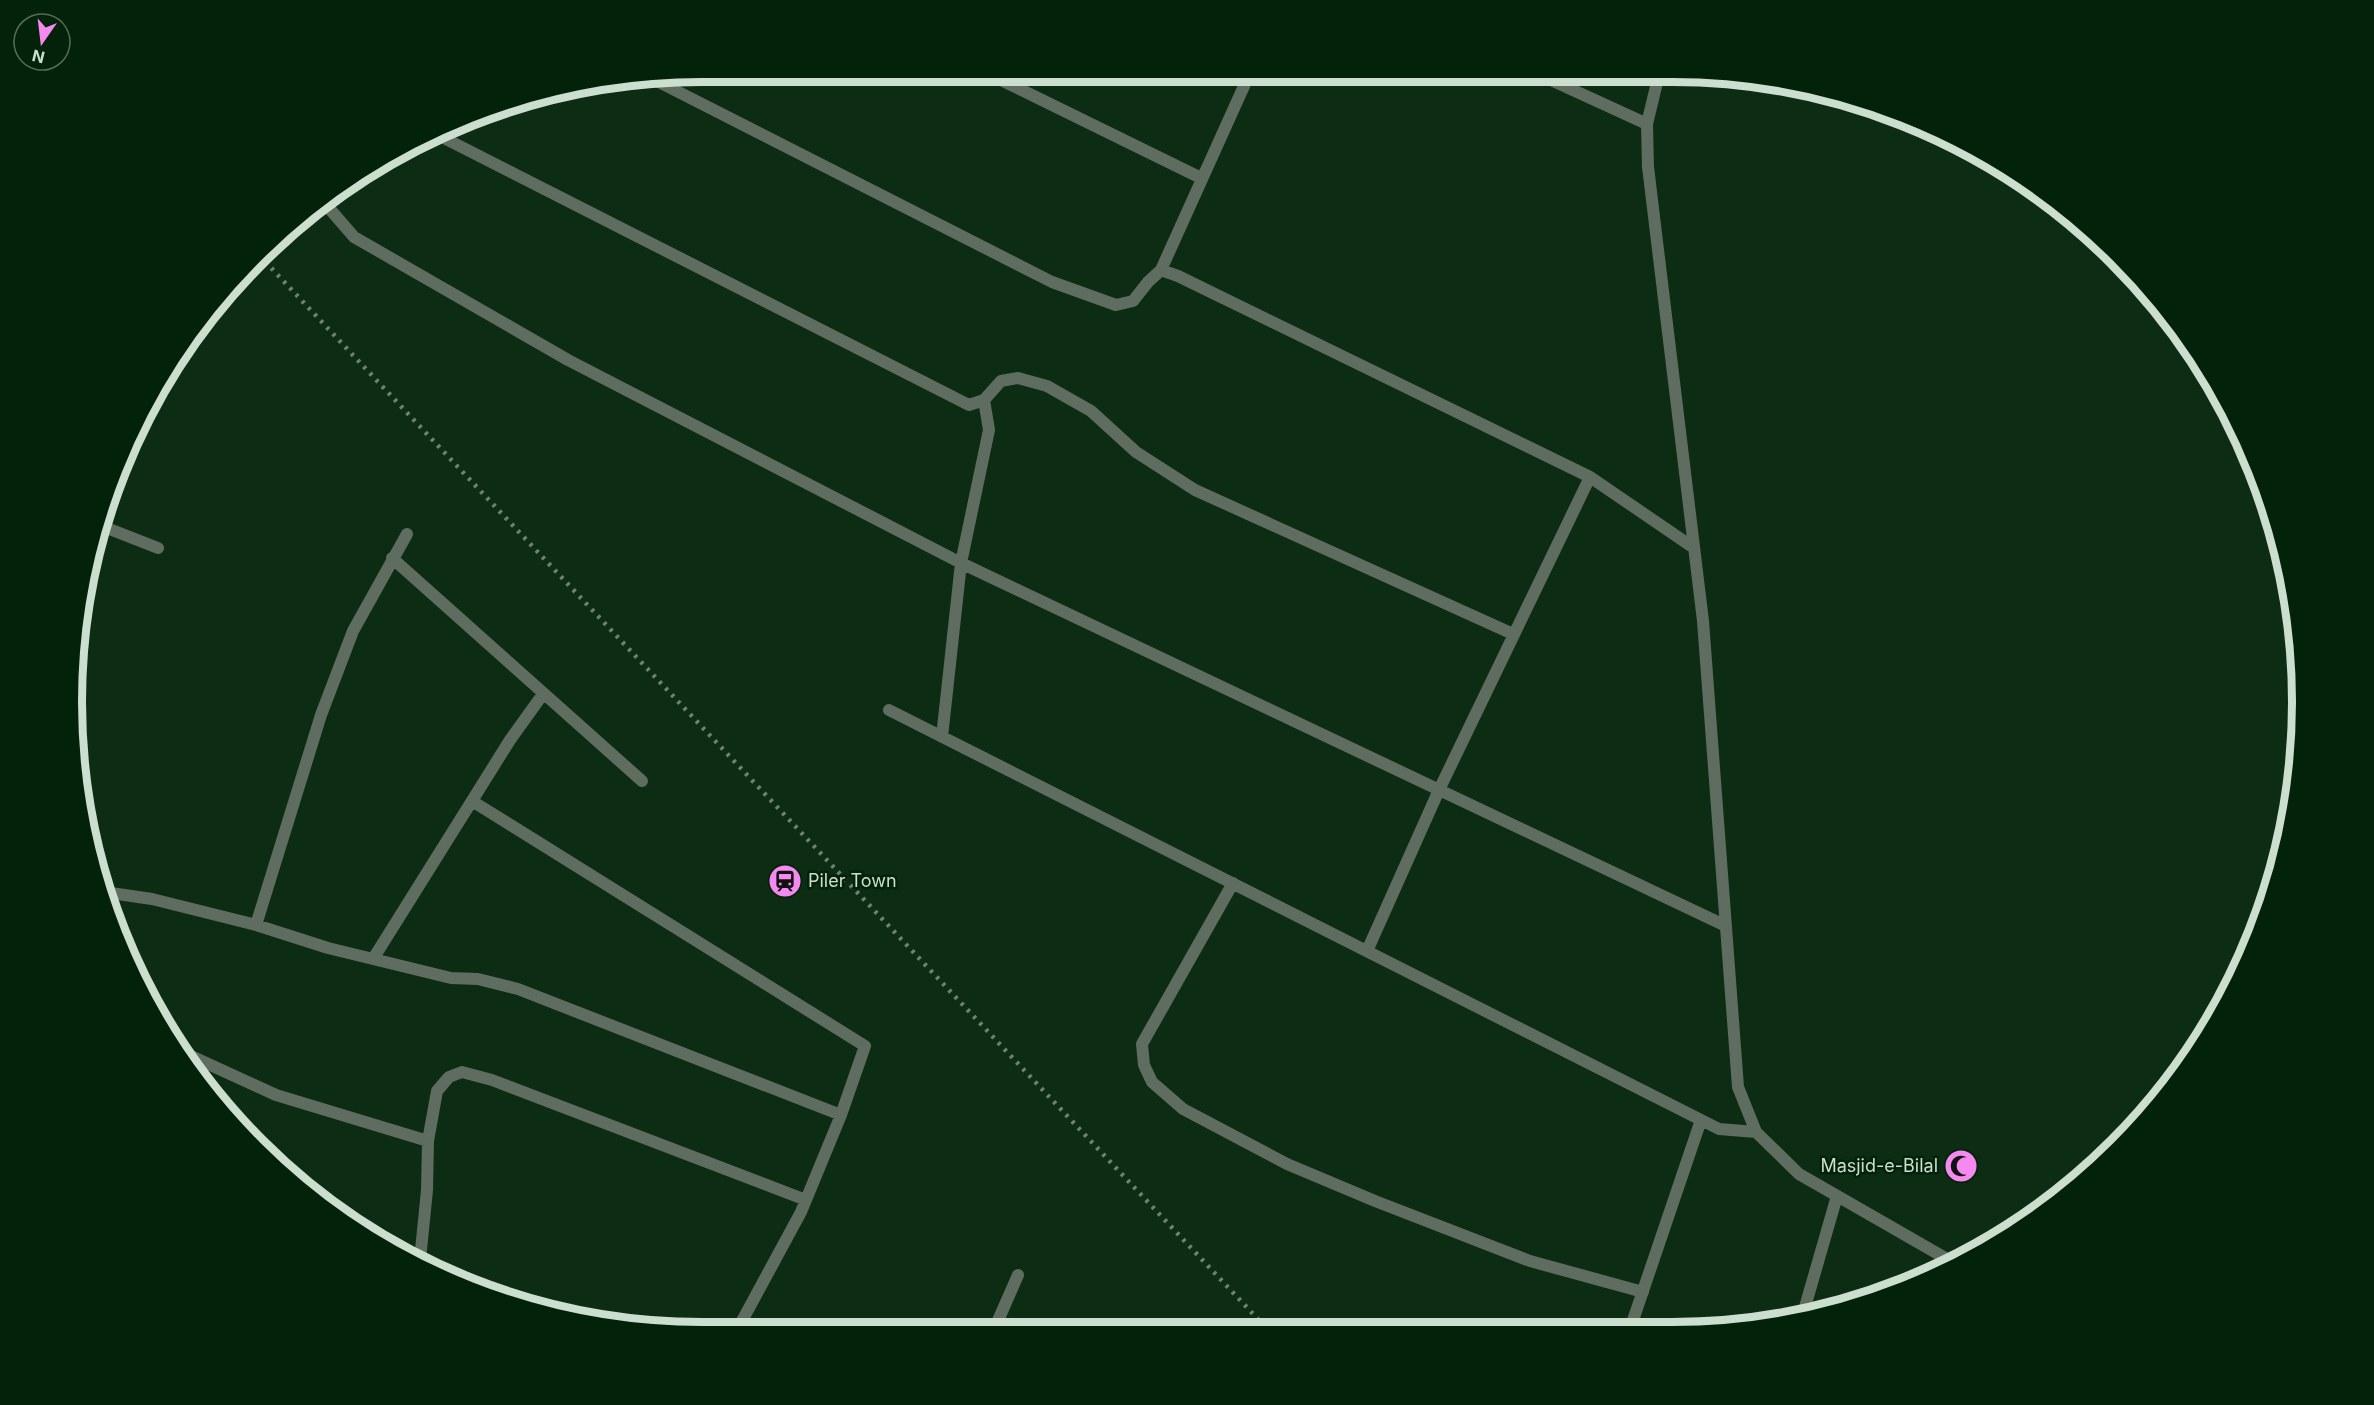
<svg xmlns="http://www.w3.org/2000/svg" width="2374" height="1405" font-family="Inter,sans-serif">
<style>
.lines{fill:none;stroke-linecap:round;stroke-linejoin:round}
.street{stroke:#5e6d60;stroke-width:12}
.rail{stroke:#6b836f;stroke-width:4.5;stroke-dasharray:3 6;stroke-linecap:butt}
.labels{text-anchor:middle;stroke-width:5;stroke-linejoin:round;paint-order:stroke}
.poi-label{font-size:18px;fill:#ccdece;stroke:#03220a;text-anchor:start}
.rim{fill:none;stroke:#ccdece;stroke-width:8}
</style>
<rect width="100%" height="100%" fill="#0d2c14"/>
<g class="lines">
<path class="street" d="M1538,74L1647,124
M1659,74L1647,124L1648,167L1703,621L1738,1087L1756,1132
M993,76L1201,178
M649,77L1052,282L1116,305L1133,301L1148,282L1161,270L1178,276L1590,477L1694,548
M434,133L969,405L984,400L1001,381L1018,378L1047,386L1091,411L1136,452L1195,490L1513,634
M322,200L354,237L568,360L961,563L1726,926
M1161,270L1249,75
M99,525L158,548
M392,558L642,781
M889,710L1719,1129L1756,1132L1799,1174L1954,1263
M942,737L961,563L989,430L984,400
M77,775L82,777L79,787
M472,801L865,1046L841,1115L801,1212L736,1332
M1233,883L1142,1044L1144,1065L1152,1082L1183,1109L1287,1164L1375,1201L1530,1261L1643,1292
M104,892L152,899L256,925L328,948L451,978L478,979L518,989L841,1115
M256,925L321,715L353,631L407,534
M1367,951L1439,790L1590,477
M373,959L510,740L543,694
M180,1051L276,1095L428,1141
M420,1260L427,1190L428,1141L437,1091L449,1077L462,1072L492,1080L806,1200
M1803,1314L1837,1196
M993,1332L1018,1275
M1128,1332L1131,1324
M1629,1332L1701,1120"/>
<path class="rail" d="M259,255L1270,1332"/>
</g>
<defs>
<symbol id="station-disc" viewBox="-11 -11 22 22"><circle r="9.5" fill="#f489f0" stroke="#03220a"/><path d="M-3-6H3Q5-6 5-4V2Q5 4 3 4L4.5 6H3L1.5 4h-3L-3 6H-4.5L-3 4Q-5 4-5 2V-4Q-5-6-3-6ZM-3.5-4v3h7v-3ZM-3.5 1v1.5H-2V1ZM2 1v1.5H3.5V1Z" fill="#111"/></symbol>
<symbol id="mosque-disc" viewBox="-11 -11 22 22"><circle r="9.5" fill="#f489f0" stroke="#03220a"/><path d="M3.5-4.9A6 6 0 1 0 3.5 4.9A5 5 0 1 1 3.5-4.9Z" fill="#111"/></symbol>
</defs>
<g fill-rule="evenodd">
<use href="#station-disc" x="766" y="862" width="38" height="38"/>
<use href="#mosque-disc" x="1942" y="1147" width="38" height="38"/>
</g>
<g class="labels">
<g class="poi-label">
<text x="808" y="887">Piler Town</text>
<text x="1938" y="1172" text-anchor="end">Masjid-e-Bilal</text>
</g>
</g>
<path d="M0 0H2374V1405H0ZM702 82H1672A620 620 0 0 1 2292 702V702A620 620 0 0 1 1672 1322H702A620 620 0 0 1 82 702V702A620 620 0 0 1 702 82Z" fill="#03220a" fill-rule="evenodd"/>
<path class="rim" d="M702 82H1672A620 620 0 0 1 2292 702V702A620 620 0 0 1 1672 1322H702A620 620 0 0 1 82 702V702A620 620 0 0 1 702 82Z"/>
<g transform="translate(42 42) rotate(194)"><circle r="28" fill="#03220a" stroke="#536d58" stroke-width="1.5"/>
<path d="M0-4.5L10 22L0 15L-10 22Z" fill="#f489f0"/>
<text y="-9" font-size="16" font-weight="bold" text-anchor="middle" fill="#ccdece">N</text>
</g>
</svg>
